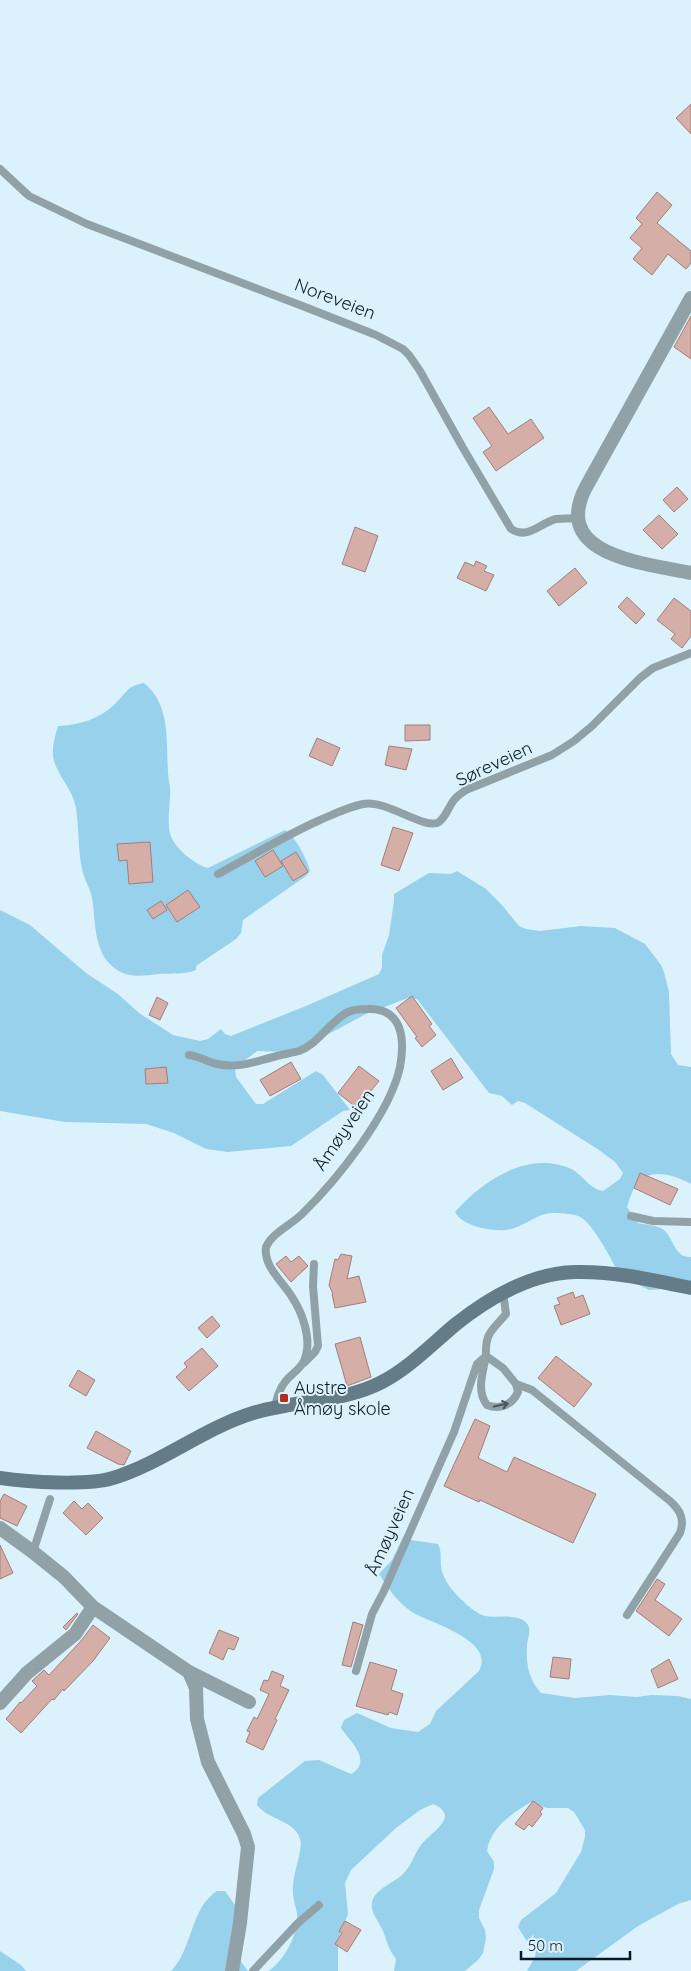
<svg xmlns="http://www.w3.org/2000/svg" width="691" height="1971" font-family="Quicksand,sans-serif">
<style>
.green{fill:#97d1eb}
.building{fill:#d5aea8;stroke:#a37e79}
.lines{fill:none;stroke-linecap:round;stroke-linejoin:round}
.service{stroke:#91a1a8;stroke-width:8}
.minor{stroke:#91a1a8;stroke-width:14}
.secondary{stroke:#647c87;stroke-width:14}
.oneway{stroke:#47575d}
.poi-dot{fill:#b82923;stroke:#dbf2fd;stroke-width:2}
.labels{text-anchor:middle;stroke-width:4;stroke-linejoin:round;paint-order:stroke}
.street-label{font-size:18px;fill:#0b1a20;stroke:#dbf2fd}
.poi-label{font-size:18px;fill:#0b1a20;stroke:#dbf2fd;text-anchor:start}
</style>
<rect width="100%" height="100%" fill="#dbf2fd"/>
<path class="green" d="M144,683C171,705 166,741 168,772C168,780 171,787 170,795C170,807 167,821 170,833C173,847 195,865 208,868L285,830C295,836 307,859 310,871L306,876L243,920L241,933L236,939L196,966V970C184,975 173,973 159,974C142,976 126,979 112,966C93,949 96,921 92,898C90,888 84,879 82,869C78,850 79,829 76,808C73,789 55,773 53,756C52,746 55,736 58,726C80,725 100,719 116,703C127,692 127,686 144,683Z
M457,871L486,889L501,904L519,926L526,929L540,931L581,926L615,928L645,944L661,965L664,972L669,992L671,1054L678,1065L691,1067V1184C673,1174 646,1166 634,1188C631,1194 629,1201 627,1207L638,1223C646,1225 659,1225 665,1231C674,1240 675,1258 691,1257V1293L663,1289L649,1290L637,1284L623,1282C615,1266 596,1228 582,1218C577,1215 572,1214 567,1214C537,1210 538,1220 514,1228C499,1234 462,1227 455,1212C482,1181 527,1151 569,1168C582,1173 589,1189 603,1191L620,1179L623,1173L615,1162L599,1150L525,1103L518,1101L512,1105L502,1096L489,1093L417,999L408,998L366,1014L310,1044L284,1052L257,1051L235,1068L236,1077L256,1104H263L316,1071L323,1075L350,1110L343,1111L291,1146L228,1152L206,1149L174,1133L146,1124L65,1122L0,1111V910L30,925L86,973L118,994L139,1013L173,1035L200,1041L208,1039L221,1029L225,1034L231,1036L306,1006L379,974L382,968V955L389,935L394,901V894L429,873L451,874Z
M403,1537L411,1540L438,1544C442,1552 440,1557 441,1566C442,1579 454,1593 463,1601C468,1606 475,1612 482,1615C496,1620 519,1611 528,1625C531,1631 528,1638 527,1644C526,1663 528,1679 541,1693L575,1698L610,1695L637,1697L651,1695L678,1696L691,1699V1900L678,1904L638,1926L576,1971H527L535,1957L536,1951L526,1940L518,1927L521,1920L556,1893L581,1852L585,1837V1830L574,1812L568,1808H547L531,1802C512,1813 490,1828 487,1851L494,1862V1869L479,1910V1918L485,1930L486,1938L483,1953L479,1959L465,1971H394L396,1959C387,1946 388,1944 383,1931C379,1921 368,1911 373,1899C377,1889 394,1882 402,1875C411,1867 414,1855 420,1846C430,1833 462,1816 433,1804L420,1810L396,1828L351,1870L345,1883L348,1914L338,1940V1971H269C285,1959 299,1933 297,1913C295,1904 292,1895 293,1886C294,1871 300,1858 301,1843C298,1820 269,1821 257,1805L258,1798L305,1761L319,1760L351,1774C373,1762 351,1742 341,1728L344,1720L357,1713L391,1728L418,1732L430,1724L436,1711L479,1671C496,1640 430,1623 412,1612C398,1603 388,1588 379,1574L392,1560Z
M217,1891H225L237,1908L233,1951L248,1971H171C193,1949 190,1908 217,1891Z
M0,1951L21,1965L26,1971H0Z"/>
<path class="building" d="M691,104V134L676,118Z
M657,192L672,205L657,223L691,251V263L686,269L668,254L652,275L633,259L642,248L630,238L642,224L636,218Z
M691,316V359L674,347Z
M489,407L508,434L531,419L544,438L496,471L483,452L492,446L473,418Z
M677,487L688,499L674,512L663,500Z
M659,515L678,534L662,549L643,530Z
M355,527L378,536L365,572L342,564Z
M476,561L487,566L484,571L494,575L486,591L457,578L465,562L474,566Z
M575,568L587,583L559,606L547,591Z
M627,597L645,614L636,624L618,607Z
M674,598L691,611V636L682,648L671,639L675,634L657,620Z
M405,725H430V740L405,741Z
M317,738L340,748L332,766L309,756Z
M389,746L412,749L406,770L385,765Z
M393,827L413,833L399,871L381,865Z
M150,842L153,882L129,884L127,860L119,861L117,844Z
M273,850L283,866L265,877L255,861Z
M296,852L308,872L293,881L281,861Z
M188,890L200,907L177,922L166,905Z
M161,901L167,910L153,919L147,910Z
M412,996L432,1024L429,1026L436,1035L422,1047L415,1038L417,1037L396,1008Z
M157,997L168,1003L160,1020L149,1015Z
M451,1058L463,1078L443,1090L431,1071Z
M291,1062L301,1079L270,1096L260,1080Z
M359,1066L379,1081L357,1108L338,1093Z
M166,1067L168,1083L146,1084L145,1069Z
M640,1173L678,1189L670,1205L634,1188Z
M341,1254L352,1256L347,1279L359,1276L366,1302L335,1308L332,1294H333L329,1285L335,1259L338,1260Z
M286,1256L291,1262L299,1256L308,1266L291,1282L276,1264Z
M573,1292L575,1298L583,1295L590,1314L561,1325L554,1306L560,1304L557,1298Z
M212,1316L220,1326L207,1338L198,1328Z
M360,1337L371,1377L347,1386L335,1344Z
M202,1348L218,1366L189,1391L176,1377L187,1367L184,1363Z
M556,1356L592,1384L574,1407L538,1378Z
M78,1370L95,1380L86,1396L69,1386Z
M475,1419L490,1426L478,1458L507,1472L514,1457L596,1494L573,1543L480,1500L479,1502L444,1486Z
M96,1431L131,1451L124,1465L118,1464L87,1448Z
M4,1494L27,1506L17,1526L0,1518V1501Z
M74,1501L82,1509L88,1503L103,1518L86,1535L63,1513Z
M0,1545L13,1573L0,1579Z
M657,1579L665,1584L655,1600L682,1619L669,1636L636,1611Z
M77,1613L78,1614L66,1630L63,1627Z
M353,1622L363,1625L351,1667L342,1665Z
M93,1625L110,1638L93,1661L64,1691L63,1689L54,1700L52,1699L21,1733L6,1719L20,1702L21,1703L37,1686L32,1681L44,1670L49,1675L80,1642Z
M219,1630L239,1638L234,1650L228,1648L223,1660L209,1653Z
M553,1657L571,1659L569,1679L550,1677Z
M669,1659L678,1679L658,1688L651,1670Z
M370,1662L397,1670L391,1690L403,1694L397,1715L389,1712L388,1715L356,1706Z
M272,1671L284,1676L280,1686L289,1690L275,1719L277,1720L263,1750L246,1742L250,1732L247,1731L254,1717L257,1719L269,1694L260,1690L264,1680L268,1681Z
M533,1801L543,1808L540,1812L542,1814L532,1827L529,1824L524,1830L515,1824Z
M345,1921L361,1930L347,1952L335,1944L342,1933L339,1931Z"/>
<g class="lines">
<path class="service" d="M0,169L29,196L87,224L305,307L376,335L403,349L409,355L420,371L463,448L511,529C528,540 540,523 556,519C563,518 570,519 577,518
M218,874C252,856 284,836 320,820C334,814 348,807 363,804C386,799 426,831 439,822C446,817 449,806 454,800C457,796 462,793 466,790L552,755L574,741L592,726L640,678L653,668L691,653
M189,1055C199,1056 208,1062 217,1064C239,1069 256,1061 277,1056C284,1054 292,1053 299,1051C318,1044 329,1023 346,1013C353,1009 361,1009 368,1009C403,1008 405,1040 400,1067C390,1114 336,1181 302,1214C291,1225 272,1233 266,1247C263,1266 283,1282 292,1297C302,1312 311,1337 306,1355C304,1367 292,1373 285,1382C279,1389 277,1398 275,1407
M631,1216L653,1221L691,1222
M503,1292L506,1314C492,1331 485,1332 486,1356L503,1368L516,1384L532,1390L670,1501C680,1510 685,1519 680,1533L627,1615
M486,1356C483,1372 476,1391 487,1405C500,1410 512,1405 518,1392L516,1384
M304,1363L315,1352L318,1346L313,1286L314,1264
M33,1552L50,1499
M356,1671L372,1614L384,1591L454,1432L477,1364L486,1356
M253,1971L298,1923L319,1905"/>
<path class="minor" d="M691,298L586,487C550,556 645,563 691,573
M0,1528L33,1552L64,1577L93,1607L189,1672L249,1702
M189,1672L196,1688L197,1719L208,1762L244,1834L248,1847L240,1923L232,1971
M0,1703L27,1673L75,1634L93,1607"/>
<path class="secondary" d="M0,1478C28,1482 86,1486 113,1478C162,1463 204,1428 253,1413C295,1400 342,1403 382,1382C409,1368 432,1344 456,1324C489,1298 531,1273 575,1272C614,1271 653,1280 691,1288"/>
</g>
<defs><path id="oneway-shaft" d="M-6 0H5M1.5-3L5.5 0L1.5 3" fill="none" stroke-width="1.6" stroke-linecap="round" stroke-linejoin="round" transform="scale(1.25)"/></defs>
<use class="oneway" href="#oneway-shaft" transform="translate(501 1405) rotate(-12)"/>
<rect class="poi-dot" x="279" y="1393" width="10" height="10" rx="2.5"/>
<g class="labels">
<g class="street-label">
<text transform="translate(335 299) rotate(21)" y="6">Noreveien</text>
<text transform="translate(494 764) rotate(-25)" y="6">Søreveien</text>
<text transform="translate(344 1130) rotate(-56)" y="6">Åmøyveien</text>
<text transform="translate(390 1532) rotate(-66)" y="6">Åmøyveien</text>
</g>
<g class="poi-label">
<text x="294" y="1394">Austre<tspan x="294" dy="21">Åmøy skole</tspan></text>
</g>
</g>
<path d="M521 1951v8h109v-8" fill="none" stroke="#0b1a20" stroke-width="2.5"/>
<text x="528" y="1951" font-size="15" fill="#0b1a20" stroke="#dbf2fd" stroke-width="4" paint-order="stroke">50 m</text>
</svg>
